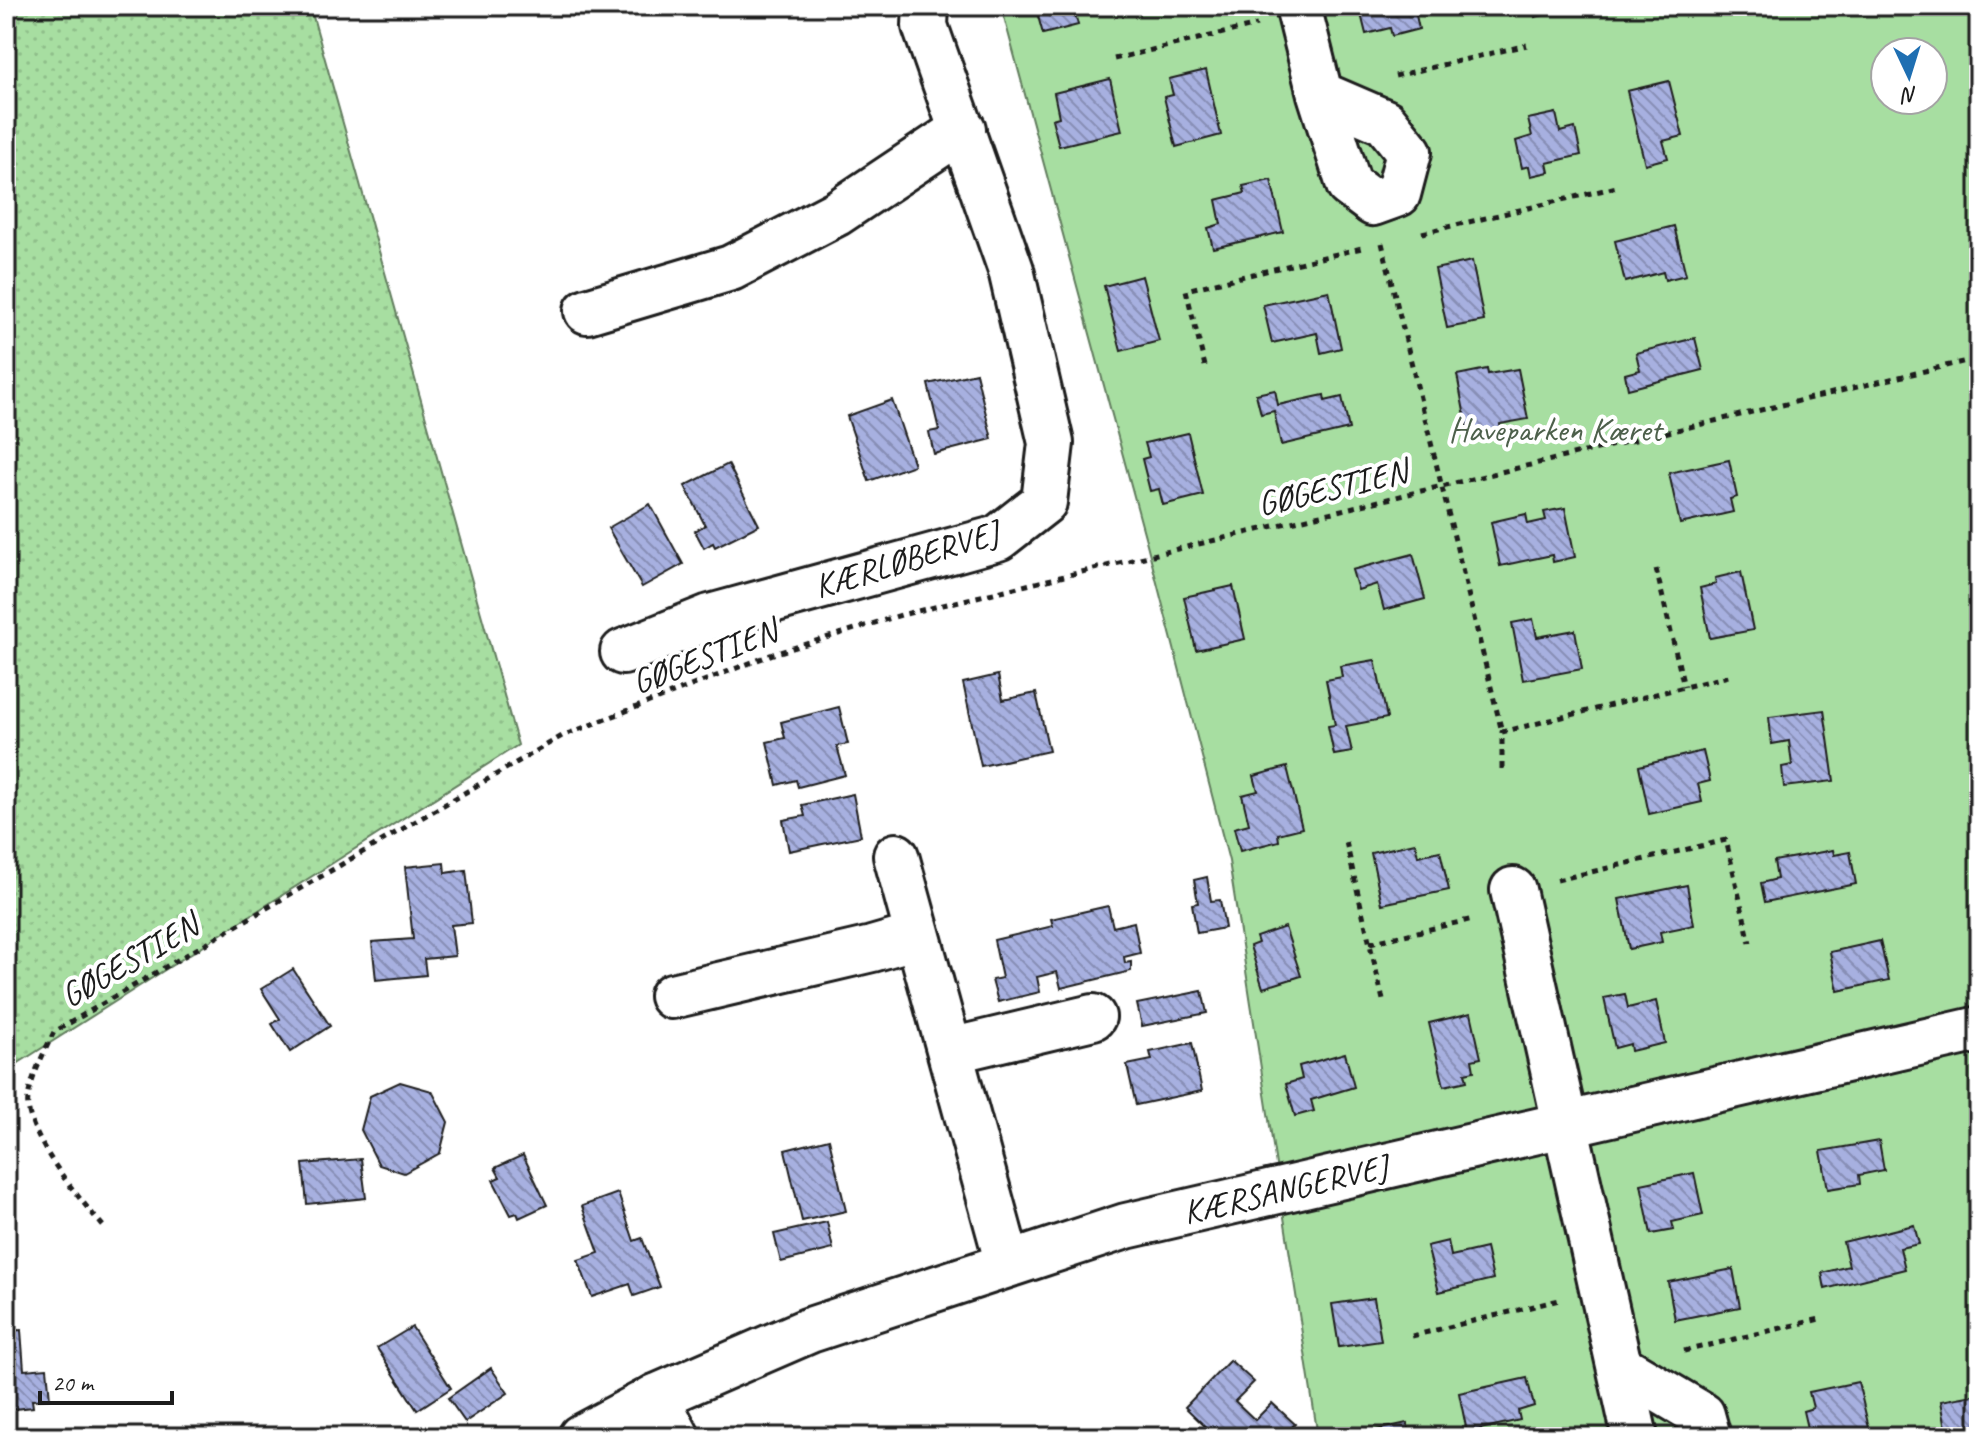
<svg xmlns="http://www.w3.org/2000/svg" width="1985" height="1443" font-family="Caveat,sans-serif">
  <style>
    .grass { fill: url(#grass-dots); stroke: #627d5e; stroke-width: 2 }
    .garden { fill: #a7dea1; stroke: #627d5e; stroke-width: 2; fill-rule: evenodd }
    .building { fill: url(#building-back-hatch); stroke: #1c1c1c; stroke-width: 2 }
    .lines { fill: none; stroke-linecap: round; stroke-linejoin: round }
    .minor-casing { stroke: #1c1c1c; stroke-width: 50 }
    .path { stroke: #1c1c1c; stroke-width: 5; stroke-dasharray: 6 6; stroke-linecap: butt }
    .minor { stroke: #fff; stroke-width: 44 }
    .labels { text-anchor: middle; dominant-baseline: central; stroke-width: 8; stroke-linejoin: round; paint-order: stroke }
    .park-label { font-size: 34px; fill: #4d604b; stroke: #fff }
    .street-label { font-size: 34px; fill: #1c1c1c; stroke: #fff }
  </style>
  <defs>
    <pattern id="grass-dots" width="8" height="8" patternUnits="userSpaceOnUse" patternTransform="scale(2)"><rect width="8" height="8" fill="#a7dea1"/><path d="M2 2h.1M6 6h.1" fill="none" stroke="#8fbe8a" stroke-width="1.8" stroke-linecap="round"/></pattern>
    <pattern id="building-back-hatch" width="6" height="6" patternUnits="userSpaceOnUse" patternTransform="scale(2)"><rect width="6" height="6" fill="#a7b0e0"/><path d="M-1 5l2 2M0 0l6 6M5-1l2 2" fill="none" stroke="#878eb5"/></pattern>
  </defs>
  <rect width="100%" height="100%" fill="#fff"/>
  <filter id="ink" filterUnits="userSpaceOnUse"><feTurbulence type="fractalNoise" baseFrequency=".0125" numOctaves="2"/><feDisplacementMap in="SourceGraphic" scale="16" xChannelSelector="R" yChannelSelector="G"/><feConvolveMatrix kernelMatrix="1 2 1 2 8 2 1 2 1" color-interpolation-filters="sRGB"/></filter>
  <g filter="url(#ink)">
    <!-- grass -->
    <path class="grass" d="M6,6H310L518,745L6,1071Z"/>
    <!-- garden -->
    <path class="garden" d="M1001,6H1979V1437H1318L1229,861L1147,544ZM1885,52H1933V100H1885Z"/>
    <!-- building -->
    <g class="building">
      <path d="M1049,6H1073L1078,25L1043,34L1036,9Z"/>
      <path d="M1359,6H1414L1419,29L1392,36L1390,28L1366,34Z"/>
      <path d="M1532,6H1582L1535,17Z"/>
      <path d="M1206,70L1221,135L1176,147L1164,97L1173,95L1169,79Z"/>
      <path d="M1110,79L1122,131L1059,146L1052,119L1059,117L1054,93Z"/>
      <path d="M1669,81L1683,136L1663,141L1668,158L1645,164L1627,91Z"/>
      <path d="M1556,113L1560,132L1575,128L1581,155L1547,163L1549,172L1531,176L1529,166L1522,168L1516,141L1532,136L1528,119Z"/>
      <path d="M1271,180L1283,232L1213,248L1208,228L1221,224L1216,200L1245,193L1243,186Z"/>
      <path d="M1674,226L1686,275L1665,280L1663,272L1625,282L1615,241Z"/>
      <path d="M1472,261L1484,321L1447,328L1435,269Z"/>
      <path d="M1142,276L1159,341L1121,351L1104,286Z"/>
      <path d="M1329,291L1341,348L1321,353L1317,333L1272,343L1263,305Z"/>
      <path d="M1695,338L1703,370L1628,389L1625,374L1640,370L1636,353Z"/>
      <path d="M1487,369L1488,374L1518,369L1528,419L1500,424L1501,432L1469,438L1457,375Z"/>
      <path d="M976,373L992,439L934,454L929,432L939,430L928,384Z"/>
      <path d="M1275,390L1278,405L1324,395L1325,401L1342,397L1349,429L1281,445L1274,411L1261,414L1256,394Z"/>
      <path d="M892,400L914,465L869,481L847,416Z"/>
      <path d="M1188,433L1203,495L1163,505L1159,489L1150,491L1142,459L1149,457L1145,443Z"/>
      <path d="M1729,460L1737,497L1730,499L1733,512L1680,524L1669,473Z"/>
      <path d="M728,464L759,525L715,547L713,543L704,548L695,531L705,525L685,486Z"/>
      <path d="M650,504L683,564L642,587L608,528Z"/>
      <path d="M1565,508L1575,557L1553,562L1552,555L1500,566L1491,522L1526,514L1528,524L1546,520L1544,512Z"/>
      <path d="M1413,554L1425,599L1384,610L1377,584L1358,590L1352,570Z"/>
      <path d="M1741,572L1753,630L1710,638L1700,588L1716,584L1715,578Z"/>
      <path d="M1233,586L1245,639L1196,650L1184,597Z"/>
      <path d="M1533,619L1537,637L1575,630L1582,669L1523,680L1512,623Z"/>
      <path d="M1375,660L1387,718L1346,726L1352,752L1334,755L1328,726L1335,725L1326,680L1342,677L1340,666Z"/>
      <path d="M998,675L1003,700L1036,693L1049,751L981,766L963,683Z"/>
      <path d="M839,707L848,744L837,746L845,775L798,787L796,780L777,785L767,742L785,738L781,722Z"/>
      <path d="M1824,710L1834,781L1784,787L1782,767L1792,765L1789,741L1772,744L1769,717Z"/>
      <path d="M1703,751L1710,781L1698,784L1702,802L1649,814L1639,766Z"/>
      <path d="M1287,767L1302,828L1278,834L1279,841L1240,851L1234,828L1249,824L1242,795L1258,791L1254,776Z"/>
      <path d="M853,794L861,836L789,851L783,820L805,816L802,805Z"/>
      <path d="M1415,843L1418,856L1440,851L1449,890L1382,904L1371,853Z"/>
      <path d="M1833,850L1834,855L1850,852L1856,884L1765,902L1761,883L1777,879L1774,861Z"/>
      <path d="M444,863L445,873L466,870L472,923L451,925L455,956L424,959L426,975L376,980L372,942L413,939L405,867Z"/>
      <path d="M1207,877L1211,901L1220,900L1225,928L1197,933L1192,904L1198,903L1194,880Z"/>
      <path d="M1687,885L1694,925L1660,932L1662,942L1629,949L1619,899Z"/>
      <path d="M1108,906L1113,927L1134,922L1140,953L1124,957L1125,963L1131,962V971L1061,988L1057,972L1037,977L1040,992L998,1002L992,980L1002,978L994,940L1053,926L1051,919Z"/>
      <path d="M1285,927L1301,976L1263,988L1250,946L1258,943L1256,937Z"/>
      <path d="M1880,941L1889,980L1838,991L1830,952Z"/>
      <path d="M293,969L330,1026L290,1052L272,1024L280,1019L261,989Z"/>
      <path d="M1202,991L1207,1013L1142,1026L1137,1004Z"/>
      <path d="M1625,994L1628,1008L1656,1001L1665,1043L1631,1051L1630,1044L1615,1048L1604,998Z"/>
      <path d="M1471,1013L1481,1058L1472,1060L1474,1071L1465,1073L1467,1081L1444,1086L1429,1023Z"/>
      <path d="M1192,1043L1202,1091L1136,1105L1127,1065L1152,1060L1150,1052Z"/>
      <path d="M1345,1053L1354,1087L1311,1100L1314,1111L1295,1116L1286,1084L1302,1079L1299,1066Z"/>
      <path d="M400,1082L432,1091L448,1122L440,1153L404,1173L379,1165L361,1130L370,1096Z"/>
      <path d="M829,1139L846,1211L802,1221L785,1150Z"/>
      <path d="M1879,1141L1884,1170L1859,1175L1860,1184L1828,1189L1821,1151Z"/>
      <path d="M523,1155L547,1205L519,1218L517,1213L511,1215L493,1180L500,1177L495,1168Z"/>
      <path d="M361,1159L366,1198L307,1204L303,1164Z"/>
      <path d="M1694,1173L1703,1215L1672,1222L1674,1230L1651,1234L1641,1184Z"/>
      <path d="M618,1193L634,1241L642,1238L660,1287L634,1296L630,1284L592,1297L578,1260L599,1253L582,1206Z"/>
      <path d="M827,1222L833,1249L781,1262L774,1234Z"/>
      <path d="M1914,1225L1919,1244L1900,1248L1905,1269L1825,1289L1822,1273L1849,1266L1843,1242Z"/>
      <path d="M1448,1241L1451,1256L1486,1248L1493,1279L1439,1292L1427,1246Z"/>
      <path d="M1733,1269L1740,1307L1675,1320L1668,1282Z"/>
      <path d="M1374,1298L1381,1341L1339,1347L1332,1304Z"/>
      <path d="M412,1327L451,1388L417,1410L377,1348Z"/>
      <path d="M21,1330L24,1370L47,1368L50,1399L32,1400L33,1407L6,1410V1331Z"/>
      <path d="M1230,1360L1254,1382L1235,1401L1255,1420L1272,1403L1295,1424L1282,1437H1216L1185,1407Z"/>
      <path d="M491,1368L508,1393L465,1422L448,1398Z"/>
      <path d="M1527,1378L1534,1406L1518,1411L1520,1420L1467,1432L1459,1393Z"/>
      <path d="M1858,1382L1871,1436L1809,1437L1803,1411L1813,1408L1809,1392Z"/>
      <path d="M1979,1394V1427L1947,1433L1941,1401Z"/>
      <path d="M1407,1423L1410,1437H1349V1436Z"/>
    </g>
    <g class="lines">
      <defs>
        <g id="minor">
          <path d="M1298,6L1320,94L1349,185L1373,203L1398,194L1409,152L1385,122L1320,94"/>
          <path d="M587,311L731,268L837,213L963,129"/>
          <path d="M623,652L710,617L998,538L1044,502L1051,443L1011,270L925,26L926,6"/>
          <path d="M896,856L1008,1264"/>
          <path d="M1513,890L1635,1437"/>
          <path d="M672,996L872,949L917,936"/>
          <path d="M950,1051L1093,1017"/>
          <path d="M1621,1367L1702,1415L1708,1437"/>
          <path d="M656,1397L677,1437"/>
          <path d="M581,1437L656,1397L810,1330L1126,1226L1979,1029"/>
        </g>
      </defs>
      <!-- minor casing -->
      <use href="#minor" class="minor-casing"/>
      <!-- path -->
      <g class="path">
        <path d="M1978,6L1979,11"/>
        <path d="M1114,59L1257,25"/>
        <path d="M1395,76L1527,45"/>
        <path d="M1422,233L1617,187"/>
        <path d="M1382,243L1502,732"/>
        <path d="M1205,366L1186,290L1362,248"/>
        <path d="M1656,569L1684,687"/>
        <path d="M1502,769V732L1733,675"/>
        <path d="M1346,842L1383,1000"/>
        <path d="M1557,880L1726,840L1750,943"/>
        <path d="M1370,943L1473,919"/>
        <path d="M103,1226C78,1197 34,1145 28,1107C25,1089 46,1048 54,1032L562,736L773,654L901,615L1979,358"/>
        <path d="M1412,1336L1559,1300"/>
        <path d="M1684,1351L1820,1319"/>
      </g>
      <!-- minor -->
      <use href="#minor" class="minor"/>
    </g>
  </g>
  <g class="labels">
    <!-- park labels -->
    <g class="park-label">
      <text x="1555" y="429">Haveparken Kæret</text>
    </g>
    <!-- street labels -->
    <g class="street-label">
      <text transform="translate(1332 487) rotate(-13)">GØGESTIEN</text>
      <text transform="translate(906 559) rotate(-17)">KÆRLØBERVEJ</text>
      <text transform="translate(704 656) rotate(-21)">GØGESTIEN</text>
      <text transform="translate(129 960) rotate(-30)">GØGESTIEN</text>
      <text transform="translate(1285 1189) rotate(-13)">KÆRSANGERVEJ</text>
    </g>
  </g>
  <!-- margin -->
  <rect width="1985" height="1443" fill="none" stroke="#fff" stroke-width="32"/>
  <rect x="16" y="16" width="1953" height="1411" fill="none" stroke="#1c1c1c" stroke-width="3" filter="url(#ink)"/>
  <!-- north arrow -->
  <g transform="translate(1909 76) rotate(176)"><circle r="38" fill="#ffffff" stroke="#a4a4a4" stroke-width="2"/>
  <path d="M0-6L14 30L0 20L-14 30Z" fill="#1f6fb2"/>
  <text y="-12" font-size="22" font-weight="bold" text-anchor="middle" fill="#1c1c1c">N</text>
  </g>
  <!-- scale -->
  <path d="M40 1391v12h132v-12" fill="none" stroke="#1c1c1c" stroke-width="4"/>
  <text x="52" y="1391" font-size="24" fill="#1c1c1c" stroke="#ffffff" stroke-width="6" paint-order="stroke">20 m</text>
</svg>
